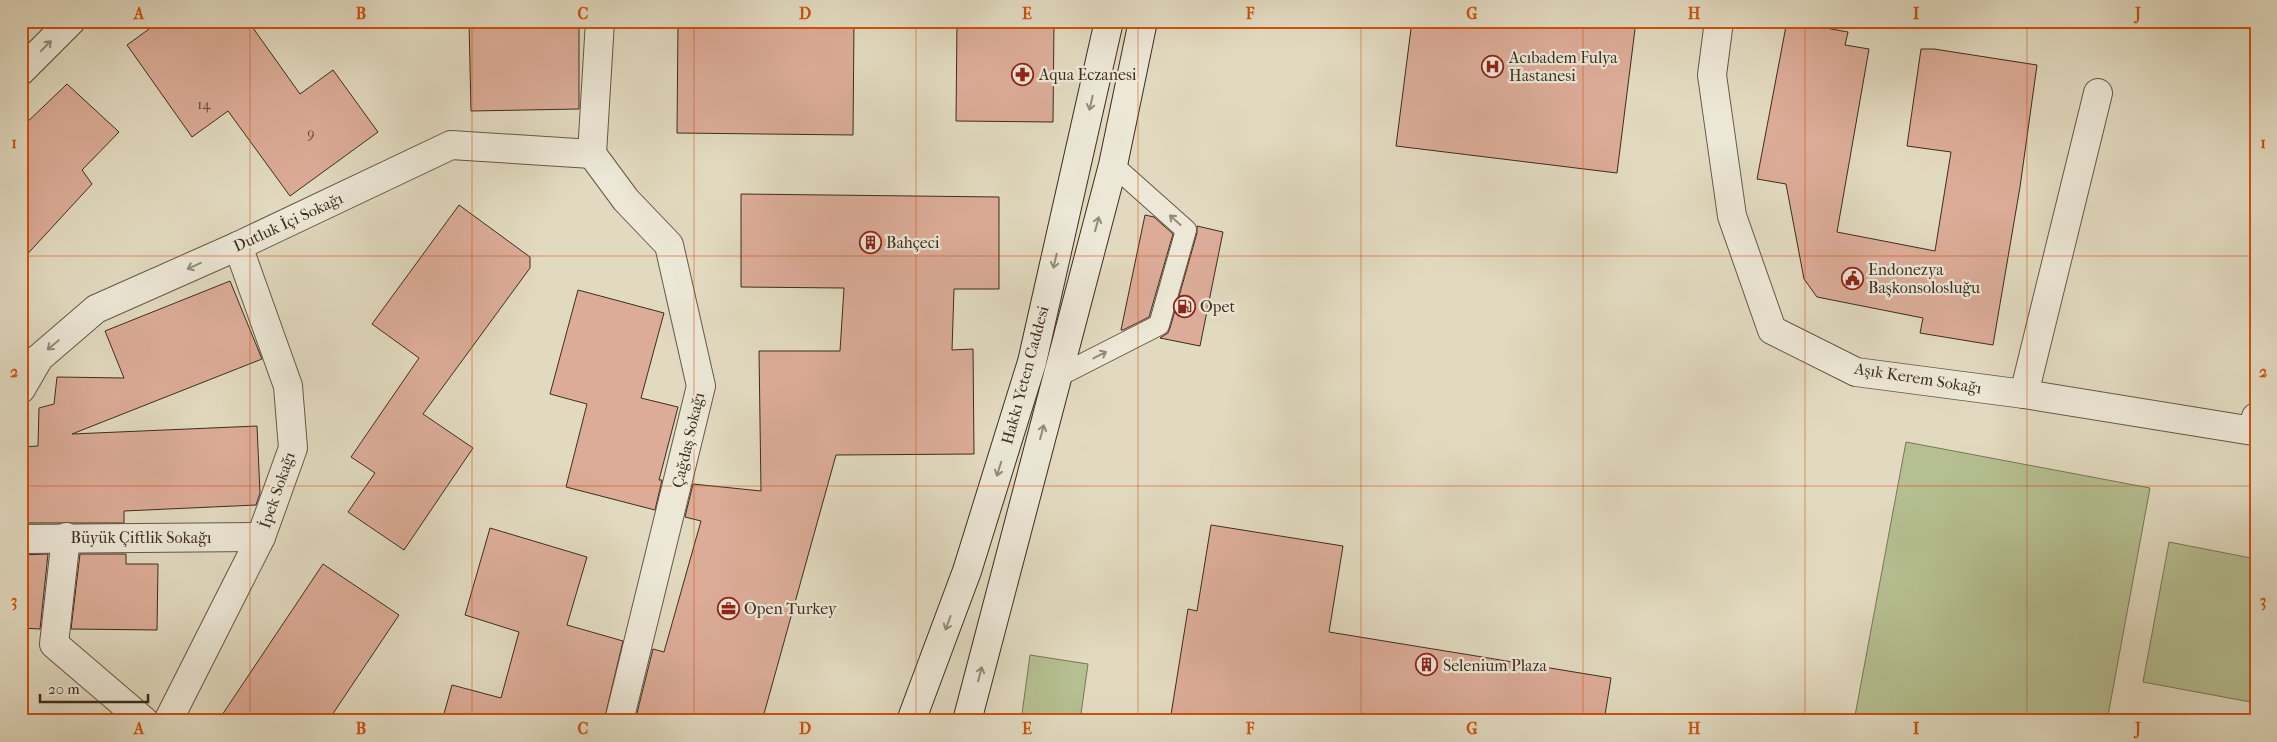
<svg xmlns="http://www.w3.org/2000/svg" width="2277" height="742" font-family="'IM FELL French Canon',serif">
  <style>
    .green { fill: #b5bf91; stroke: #787657 }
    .building { fill: #dcac98; stroke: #3c2d1d }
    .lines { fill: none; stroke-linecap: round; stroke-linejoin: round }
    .lane-casing { stroke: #665846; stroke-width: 22 }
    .street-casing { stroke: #665846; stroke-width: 30 }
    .secondary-casing { stroke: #3c2d1d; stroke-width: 30 }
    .lane { stroke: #ece7d6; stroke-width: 20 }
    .street { stroke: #ece7d6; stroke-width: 28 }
    .secondary { stroke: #ece7d6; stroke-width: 28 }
    .oneway { stroke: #948a7a }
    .grid { fill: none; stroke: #ce520f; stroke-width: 1; stroke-opacity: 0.55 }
    .labels { text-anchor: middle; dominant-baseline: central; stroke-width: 4.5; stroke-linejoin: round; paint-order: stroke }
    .number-label { font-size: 14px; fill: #644d3c }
    .poi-label { font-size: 16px; fill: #3c2d1d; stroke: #ece7d6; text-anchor: start }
    .street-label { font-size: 16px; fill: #3c2d1d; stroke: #ece7d6 }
    .neatline { fill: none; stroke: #ce520f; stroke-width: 2 }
    .grid-label { font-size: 16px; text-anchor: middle; font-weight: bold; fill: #ce520f }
  </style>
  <rect width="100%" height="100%" fill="#e2dac0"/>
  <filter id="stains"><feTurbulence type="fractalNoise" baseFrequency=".004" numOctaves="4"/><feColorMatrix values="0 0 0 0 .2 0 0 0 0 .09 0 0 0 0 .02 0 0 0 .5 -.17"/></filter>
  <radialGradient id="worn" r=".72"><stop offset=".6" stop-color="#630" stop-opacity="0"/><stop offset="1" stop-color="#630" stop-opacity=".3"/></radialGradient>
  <!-- green -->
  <g class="green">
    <path d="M1906,442L2150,488L2107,721H1854Z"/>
    <path d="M2169,542L2256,559V703L2143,682Z"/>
    <path d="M1030,655L1088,664L1080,721H1021Z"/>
  </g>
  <!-- building -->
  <g class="building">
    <path d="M160,21H248L300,94L333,70L378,132L290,196L228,111L192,137L127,45Z"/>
    <path d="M469,21H579V109L471,111Z"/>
    <path d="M678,21H854L853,135L677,133Z"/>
    <path d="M957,21H1054L1053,122L956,121Z"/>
    <path d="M1412,21H1636L1617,173L1396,146Z"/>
    <path d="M1787,21L1848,32L1845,45L1869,49L1837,232L1935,251L1951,152L1907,146L1921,49H1934L2037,65L2020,187L1993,345L1920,333L1923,318L1817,297L1804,279L1786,184L1757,179Z"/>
    <path d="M67,84L119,132L82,170L92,184L21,261V128Z"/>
    <path d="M741,194L999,197V289H954L952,350L973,349L974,454L836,455L762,721H635L653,649L664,652L701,521L685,517L693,484L761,491L759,351H840L844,288L741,287Z"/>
    <path d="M459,205L530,257V268L423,414L473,448L404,550L348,512L375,473L351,457L419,358L372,324Z"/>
    <path d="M1145,215L1154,217L1173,234L1149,317L1123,330H1121Z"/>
    <path d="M1197,226L1223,232L1200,346L1160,338L1168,333L1170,328L1197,233Z"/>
    <path d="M230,281L262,359L72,434L257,426L260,493L256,505L124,511V523H21V447L38,446L39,408L54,404L57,377L124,378L105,331Z"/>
    <path d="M578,290L664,313L641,398L678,407L659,480H662L655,510L566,487L587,404L550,394Z"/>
    <path d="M1211,525L1343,546L1329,632L1611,678L1604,721H1170L1188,609L1197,611Z"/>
    <path d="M490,528L587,557L567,625L623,641L604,721H442L452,685L501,698L519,632L465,615Z"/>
    <path d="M48,554L40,629L21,628V555Z"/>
    <path d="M80,554H126V564H158L157,630L71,629Z"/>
    <path d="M323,564L399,615L328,721H218Z"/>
  </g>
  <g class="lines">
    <defs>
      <path id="lane" d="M1057,377L1159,325L1186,230L1113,165"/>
      <g id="street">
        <path d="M1719,21L1712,75L1732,216L1772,330L1856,372L2024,394L2253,431L2256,417"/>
        <path d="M592,154L626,200L669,245L701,386L619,721"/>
        <path d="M592,154L600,21"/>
        <path d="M21,389L39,358L96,309L238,246L451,145L592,154"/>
        <path d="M2024,394L2098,93"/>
        <path d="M66,537L54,644L144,721"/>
        <path d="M21,539L261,537"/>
        <path d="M168,721L261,537L293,448L288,386L238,246"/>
      </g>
      <g id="secondary">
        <path d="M21,71L71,21"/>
        <path d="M911,721L967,571L1032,362L1109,21"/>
        <path d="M967,721L1113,165L1143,21"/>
      </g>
    </defs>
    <!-- lane casing -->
    <use href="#lane" class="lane-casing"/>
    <!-- street casing -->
    <use href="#street" class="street-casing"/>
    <!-- secondary casing -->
    <use href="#secondary" class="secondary-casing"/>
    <!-- lane -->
    <use href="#lane" class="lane"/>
    <!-- street -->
    <use href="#street" class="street"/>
    <!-- secondary -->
    <use href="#secondary" class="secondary"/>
  </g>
  <!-- one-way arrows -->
  <defs><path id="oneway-shaft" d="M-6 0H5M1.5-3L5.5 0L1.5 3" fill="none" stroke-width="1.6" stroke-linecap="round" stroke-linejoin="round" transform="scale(1.25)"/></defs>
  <g class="oneway">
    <use href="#oneway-shaft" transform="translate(46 46) rotate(-45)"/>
    <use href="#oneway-shaft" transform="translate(1091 103) rotate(103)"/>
    <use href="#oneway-shaft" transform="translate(1175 220) rotate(-138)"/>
    <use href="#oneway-shaft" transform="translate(1097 224) rotate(-75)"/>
    <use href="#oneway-shaft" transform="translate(1055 261) rotate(103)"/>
    <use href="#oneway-shaft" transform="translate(194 266) rotate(156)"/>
    <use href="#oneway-shaft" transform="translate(53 345) rotate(140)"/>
    <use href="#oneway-shaft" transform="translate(1100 355) rotate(-27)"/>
    <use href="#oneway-shaft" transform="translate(1042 432) rotate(-75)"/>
    <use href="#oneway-shaft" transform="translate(999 469) rotate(107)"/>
    <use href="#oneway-shaft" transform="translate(948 623) rotate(110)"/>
    <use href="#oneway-shaft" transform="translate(980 674) rotate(-75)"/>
  </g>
  <!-- grid -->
  <path class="grid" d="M250,21V721M472,21V721M694,21V721M916,21V721M1138,21V721M1361,21V721M1583,21V721M1805,21V721M2027,21V721M21,256H2256M21,486H2256"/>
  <!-- icons -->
  <defs>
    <symbol id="hospital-ring" viewBox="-11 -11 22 22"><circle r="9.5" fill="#ece7d6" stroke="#8f2418" stroke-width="1.5"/><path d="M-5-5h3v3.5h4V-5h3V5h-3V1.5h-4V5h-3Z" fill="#8f2418"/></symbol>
    <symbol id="pharmacy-ring" viewBox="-11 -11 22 22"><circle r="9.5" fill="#ece7d6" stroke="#8f2418" stroke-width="1.5"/><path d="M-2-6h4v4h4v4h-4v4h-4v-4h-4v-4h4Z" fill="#8f2418"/></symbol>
    <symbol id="building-ring" viewBox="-11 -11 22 22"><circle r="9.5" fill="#ece7d6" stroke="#8f2418" stroke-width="1.5"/><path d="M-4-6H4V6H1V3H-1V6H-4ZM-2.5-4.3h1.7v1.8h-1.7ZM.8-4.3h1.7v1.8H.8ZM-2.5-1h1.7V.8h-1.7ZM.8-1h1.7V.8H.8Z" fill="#8f2418"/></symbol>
    <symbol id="civic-ring" viewBox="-11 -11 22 22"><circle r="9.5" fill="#ece7d6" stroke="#8f2418" stroke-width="1.5"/><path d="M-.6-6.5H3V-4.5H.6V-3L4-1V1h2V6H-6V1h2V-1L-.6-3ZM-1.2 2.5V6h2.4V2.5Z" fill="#8f2418"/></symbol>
    <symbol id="fuel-ring" viewBox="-11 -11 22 22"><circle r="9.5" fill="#ece7d6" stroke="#8f2418" stroke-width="1.5"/><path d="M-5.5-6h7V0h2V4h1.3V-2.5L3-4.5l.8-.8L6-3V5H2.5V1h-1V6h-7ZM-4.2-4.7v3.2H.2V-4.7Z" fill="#8f2418"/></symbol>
    <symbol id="office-ring" viewBox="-11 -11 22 22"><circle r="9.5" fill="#ece7d6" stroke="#8f2418" stroke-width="1.5"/><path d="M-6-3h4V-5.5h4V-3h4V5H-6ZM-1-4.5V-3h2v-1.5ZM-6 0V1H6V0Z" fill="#8f2418"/></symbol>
  </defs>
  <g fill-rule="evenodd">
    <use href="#hospital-ring" x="1480" y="54" width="25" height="25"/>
    <use href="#pharmacy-ring" x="1010" y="62" width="25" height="25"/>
    <use href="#building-ring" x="858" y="230" width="25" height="25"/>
    <use href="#civic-ring" x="1840" y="266" width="25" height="25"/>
    <use href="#fuel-ring" x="1172" y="294" width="25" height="25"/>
    <use href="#office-ring" x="716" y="596" width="25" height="25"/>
    <use href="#building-ring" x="1414" y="652" width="25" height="25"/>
  </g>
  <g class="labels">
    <!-- number labels -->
    <g class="number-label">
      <text x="204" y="104">14</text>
      <text x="311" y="133">9</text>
    </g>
    <!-- poi labels -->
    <g class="poi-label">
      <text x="1509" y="57">Acıbadem Fulya<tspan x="1509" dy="18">Hastanesi</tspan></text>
      <text x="1039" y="74">Aqua Eczanesi</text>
      <text x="886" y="242">Bahçeci</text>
      <text x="1868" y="269">Endonezya<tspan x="1868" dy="18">Başkonsolosluğu</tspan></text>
      <text x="1200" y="306">Opet</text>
      <text x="744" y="608">Open Turkey</text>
      <text x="1443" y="665">Selenium Plaza</text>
    </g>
    <!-- street labels -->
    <g class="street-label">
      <text transform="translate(288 222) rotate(-25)">Dutluk İçi Sokağı</text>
      <text transform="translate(1025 375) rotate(-75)">Hakkı Yeten Caddesi</text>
      <text transform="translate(1918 378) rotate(9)">Aşık Kerem Sokağı</text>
      <text transform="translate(688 440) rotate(-77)">Çağdaş Sokağı</text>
      <text transform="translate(277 490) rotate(-71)">İpek Sokağı</text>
      <text x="141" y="537">Büyük Çiftlik Sokağı</text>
    </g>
  </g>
  <!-- margin -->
  <rect width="2277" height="742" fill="none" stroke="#e2dac0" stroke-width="55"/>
  <!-- scale -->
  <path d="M40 694v8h108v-8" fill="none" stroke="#3c2d1d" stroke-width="2.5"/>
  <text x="48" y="694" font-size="15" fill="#3c2d1d" stroke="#ece7d6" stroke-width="4" paint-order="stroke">20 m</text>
  <rect x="28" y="28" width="2222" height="686" class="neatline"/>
  <g class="grid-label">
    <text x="139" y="19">A</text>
    <text x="361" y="19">B</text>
    <text x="583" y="19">C</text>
    <text x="805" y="19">D</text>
    <text x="1027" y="19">E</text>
    <text x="1250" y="19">F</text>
    <text x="1472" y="19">G</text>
    <text x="1694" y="19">H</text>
    <text x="1916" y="19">I</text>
    <text x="2138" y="19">J</text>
    <text x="14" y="148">1</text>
    <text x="2263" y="148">1</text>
    <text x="14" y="377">2</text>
    <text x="2263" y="377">2</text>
    <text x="14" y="606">3</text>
    <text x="2263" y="606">3</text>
    <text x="139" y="734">A</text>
    <text x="361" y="734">B</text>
    <text x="583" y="734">C</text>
    <text x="805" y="734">D</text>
    <text x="1027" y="734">E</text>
    <text x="1250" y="734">F</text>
    <text x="1472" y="734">G</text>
    <text x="1694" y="734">H</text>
    <text x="1916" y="734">I</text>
    <text x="2138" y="734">J</text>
  </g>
  <rect width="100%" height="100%" filter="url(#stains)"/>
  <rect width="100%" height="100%" fill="url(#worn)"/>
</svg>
